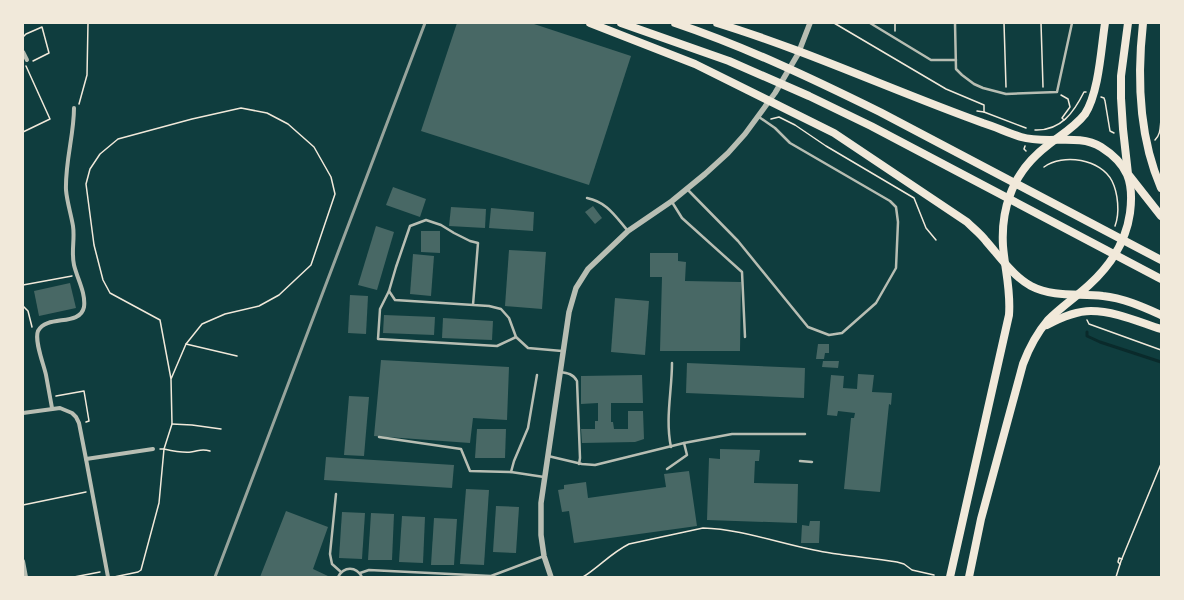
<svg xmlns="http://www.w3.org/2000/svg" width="1184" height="600" font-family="Georgia,serif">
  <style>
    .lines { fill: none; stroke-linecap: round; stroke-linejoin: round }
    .stream { stroke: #0a2a2b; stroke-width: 3 }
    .building { fill: #486865 }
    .path { stroke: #f1e9da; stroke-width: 1.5 }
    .service { stroke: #b8beb3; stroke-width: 2.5 }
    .minor { stroke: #b8beb3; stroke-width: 4 }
    .tertiary { stroke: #b8beb3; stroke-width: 5.5 }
    .trunk { stroke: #f1e9da; stroke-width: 8 }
    .rail { stroke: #97a49c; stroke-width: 3 }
  </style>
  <rect width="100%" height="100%" fill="#0f3d3e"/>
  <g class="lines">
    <!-- stream -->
    <path class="stream" d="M1087,332V336L1100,342L1161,362"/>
  </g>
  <!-- building -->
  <g class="building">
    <path d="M457,23H531L631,56L589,185L421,131Z"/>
    <path d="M393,187L426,199L420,217L386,205Z"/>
    <path d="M593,206L602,218L595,224L585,212Z"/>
    <path d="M451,207L486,209L485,228L449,226Z"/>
    <path d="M491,208L534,212L533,231L489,228Z"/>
    <path d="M376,226L394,232L377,290L358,285Z"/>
    <path d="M421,231H440V253L421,252Z"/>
    <path d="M509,250L546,252L542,309L505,306Z"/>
    <path d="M650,253H678V261L686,262L685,281L741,282L740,351H660L662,277H650Z"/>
    <path d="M413,254L434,256L431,296L410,294Z"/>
    <path d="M70,283L76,308L39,316L34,291Z"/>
    <path d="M350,295L368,296L366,334L348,333Z"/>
    <path d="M615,298L649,301L645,355L611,352Z"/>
    <path d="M384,315L435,317L434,335L383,333Z"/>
    <path d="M443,318L493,321L492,340L442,338Z"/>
    <path d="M818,344H829V353H825L824,359H816Z"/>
    <path d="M381,360L509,367L507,420L473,418L470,443L374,436Z"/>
    <path d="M823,361H839L838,368L822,367Z"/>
    <path d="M687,363L805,368L804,398L686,393Z"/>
    <path d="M858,374L874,375L872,392L892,393L891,405L889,404L880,492L844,489L851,418H854L855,413L838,411L837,416L827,415L831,375L844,376L843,388L857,389Z"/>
    <path d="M642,375L643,403H611V422H613L614,429H628V411H643L644,439L635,442L582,443L581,429H595V421H598V403L581,404V376Z"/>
    <path d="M349,396L369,397L364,456L344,455Z"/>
    <path d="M477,429H506L505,458H475Z"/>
    <path d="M720,449L760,450L759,461H755L754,483L798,484L797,523L707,520L709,458L720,459Z"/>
    <path d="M326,457L454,465L452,488L324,480Z"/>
    <path d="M689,471L697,526L574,543L569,511L562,512L558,490L564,489V485L586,482L588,498L666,487L664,474Z"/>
    <path d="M466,489L489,490L484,565L460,564Z"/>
    <path d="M496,506L519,507L516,553L493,552Z"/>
    <path d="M286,511L328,527L313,569L328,576V577H260Z"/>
    <path d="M342,512L365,513L362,559L339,558Z"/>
    <path d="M371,513L394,514L392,560H368Z"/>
    <path d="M402,516L425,517L423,563L399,562Z"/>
    <path d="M434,518L457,519L454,565H431Z"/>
    <path d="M810,521H820L819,543H801L802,525L809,526Z"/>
  </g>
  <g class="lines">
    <!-- path -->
    <g class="path">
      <path d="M834,23L946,89L984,105V112"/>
      <path d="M895,23V31"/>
      <path d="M1004,23L1006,87"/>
      <path d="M1041,23L1043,87"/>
      <path d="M23,37L26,34L42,27L49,53L33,61"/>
      <path d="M1061,95L1068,99L1070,107L1062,118L1064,120"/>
      <path d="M1101,97L1104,98L1105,101L1110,131L1114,133"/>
      <path d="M79,104L87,75L88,23"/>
      <path d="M977,111L984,112L1026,128"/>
      <path d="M771,119L779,117L795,125L826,146L914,198L926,228L936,240"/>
      <path d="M1035,130C1061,131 1074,112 1084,92H1086"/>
      <path d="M23,132L50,119L26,66"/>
      <path d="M1155,140C1161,134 1160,127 1161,120"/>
      <path d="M1025,146L1024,149L1026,151"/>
      <path d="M1044,167C1063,153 1101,159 1112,181C1118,193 1120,213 1115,226"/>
      <path d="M23,285L72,276"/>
      <path d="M23,306L28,311L32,327"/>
      <path d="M1087,320L1089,324L1161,350"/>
      <path d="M186,344L237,356"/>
      <path d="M56,396L84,391L89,421L86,422"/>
      <path d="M172,424L192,425L221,429"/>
      <path d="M160,449H164L172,424L171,379L160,320L110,293L103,280L94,245L86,184L90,169L100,154L118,139L192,119L241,108L267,113L288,124L314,147L331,177L335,194L311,265L279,295L259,306L225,314L202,324L186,344L171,379"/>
      <path d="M23,505L86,492"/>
      <path d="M1120,564L1118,562L1119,558L1122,559"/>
      <path d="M74,577L100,572"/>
      <path d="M114,577L138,572L141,570L159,503L164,449C173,451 182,453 191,452C199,451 201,448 210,451"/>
      <path d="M583,577C599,567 611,553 629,544L703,528C740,529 778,543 814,550C841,556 869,557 897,562L904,564L912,570L934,575"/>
      <path d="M1116,577L1121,561L1161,464"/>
    </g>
    <!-- service -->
    <g class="service">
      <path d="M870,23L931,60H956"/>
      <path d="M955,23L956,69L962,75L974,84L983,88L1006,94L1057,92L1072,23"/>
      <path d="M687,189L738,241L808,327L829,335L842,333L876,303L896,268L898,222L896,207L890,201L790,143L775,128L759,117"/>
      <path d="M587,198C607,202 615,216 628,231"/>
      <path d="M672,202L682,218L742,272L745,337"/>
      <path d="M389,291L380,309L378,339L497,346L516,337"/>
      <path d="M473,305L478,243L470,241L454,233L441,225L426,220L410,226L396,267L389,291L395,300L489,306L501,309L509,318L516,337L528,348L562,351"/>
      <path d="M560,372C568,373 573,374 577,381L580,458L579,464"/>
      <path d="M379,437L461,449L470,471L511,472L544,477"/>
      <path d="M671,447C665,419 672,391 672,363"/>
      <path d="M548,456L582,464L595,465L684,443L732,434H805"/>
      <path d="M800,461L812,462"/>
      <path d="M667,469L687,455L684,443"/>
      <path d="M511,472L514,461L528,428L537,375"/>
      <path d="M336,494L330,554L332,564L341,572"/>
      <path d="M360,573L369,570L491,576L544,556"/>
      <path d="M338,577C344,566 356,566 362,577"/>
    </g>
    <!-- minor -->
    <g class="minor">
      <path d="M23,52L27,60"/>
      <path d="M52,408C50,397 48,386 46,375C44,365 34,341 38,331C47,314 80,327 84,307C86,293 77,278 74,265C71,252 75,239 73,226C71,214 67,202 66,190C65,162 74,135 74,108"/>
      <path d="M23,413L60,408L72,413L76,417L79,423L86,459L108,577"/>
      <path d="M86,459L153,449"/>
      <path d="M23,561L26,577"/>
    </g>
    <!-- tertiary -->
    <path class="tertiary" d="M551,577L544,556L541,535V503L569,312L576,288L588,269L628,231L672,201L705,174L728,153L745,134L775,93L798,54L810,23"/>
    <!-- trunk -->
    <g class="trunk">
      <path d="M590,23L695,64L834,133L967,222C973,228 981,234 986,241C1000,257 1013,276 1031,286C1054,298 1079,293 1103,296C1123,298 1143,307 1161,315"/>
      <path d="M621,23L729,61L809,96L871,126L1161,279"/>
      <path d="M675,23C746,47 813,79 880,112L1161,260"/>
      <path d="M717,23C808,51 894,91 983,123C996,127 1008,133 1021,137C1047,145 1078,133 1101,147C1128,164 1134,182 1130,213C1126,241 1110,266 1089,285C1076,297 1061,307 1048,320C1037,333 1029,348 1023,364L981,519L969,577"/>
      <path d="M1128,23L1121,76V98L1123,129L1128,174L1161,216"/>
      <path d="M1143,23C1137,77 1139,137 1161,188"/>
      <path d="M1047,325C1060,318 1076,311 1091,311C1115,311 1139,322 1161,329"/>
      <path d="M950,577L1009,315C1011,289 1005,271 1003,246C1002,229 1004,211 1010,195C1017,175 1031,158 1048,145C1061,135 1075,127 1085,114C1099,92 1101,49 1105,23"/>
    </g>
    <!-- rail -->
    <path class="rail" d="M215,577L425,23"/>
  </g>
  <!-- border -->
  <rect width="1184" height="600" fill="none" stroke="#f1e9da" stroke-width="48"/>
</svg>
